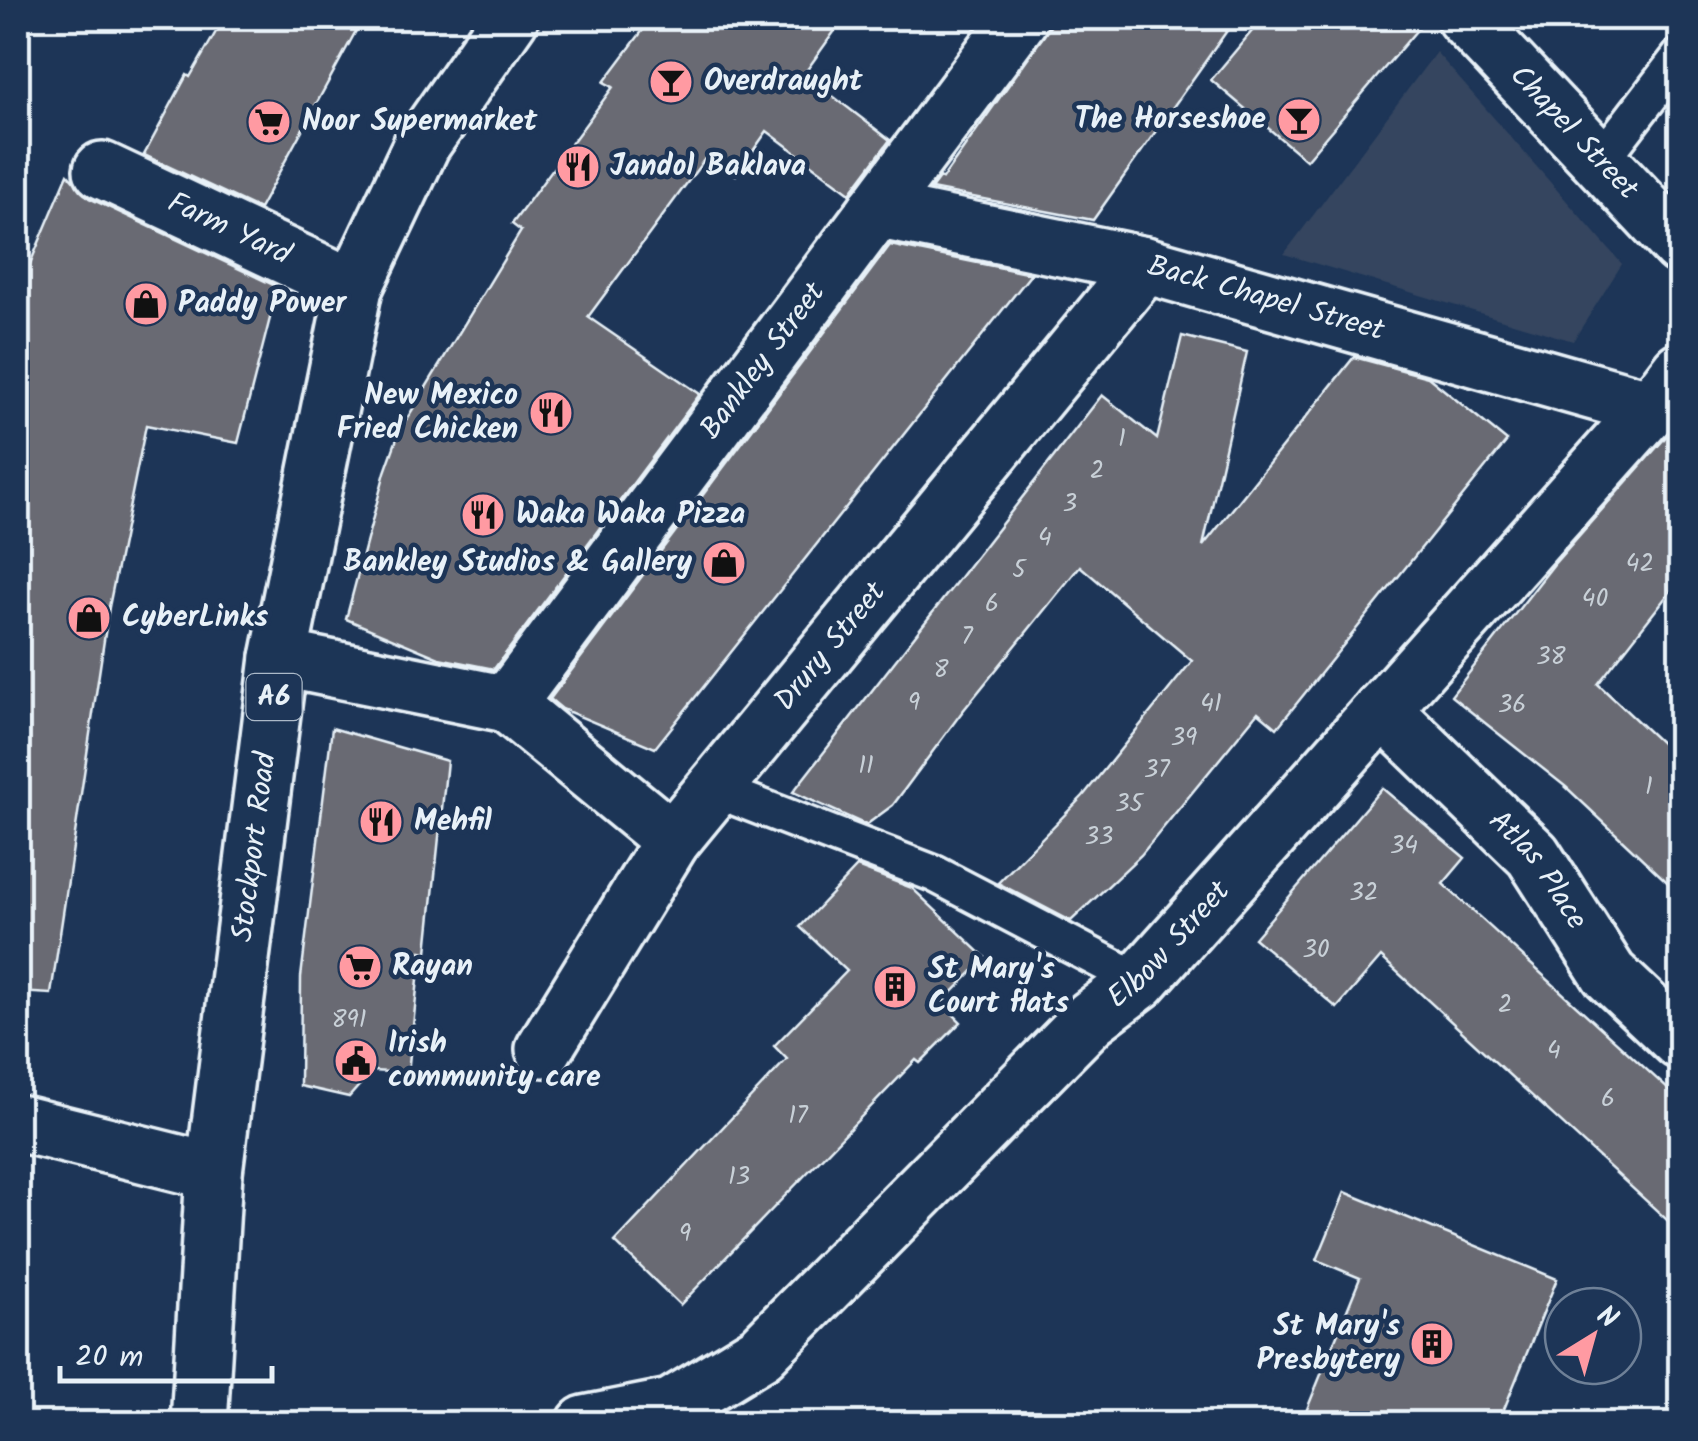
<svg xmlns="http://www.w3.org/2000/svg" width="1698" height="1441" font-family="Kalam,sans-serif">
  <style>
    .built { fill: #34455f }
    .building { fill: #696b73; stroke: #e8f1f8; stroke-width: 2.5 }
    .lines { fill: none; stroke-linecap: round; stroke-linejoin: round }
    .lane-casing { stroke: #e8f1f8; stroke-width: 42 }
    .street-casing { stroke: #e8f1f8; stroke-width: 62 }
    .highway-casing { stroke: #e8f1f8; stroke-width: 62 }
    .lane { stroke: #1d3557; stroke-width: 35 }
    .street { stroke: #1d3557; stroke-width: 55 }
    .highway { stroke: #1d3557; stroke-width: 55 }
    .labels { text-anchor: middle; dominant-baseline: central; stroke-width: 9; stroke-linejoin: round; paint-order: stroke }
    .number-label { font-size: 25px; fill: #c8d0d7 }
    .shield { fill: #1d3557; stroke: #abb9c8; stroke-width: 2.5 }
    .shield-label { font-size: 28px; font-weight: bold; fill: #e8f1f8 }
    .poi-label { font-size: 30px; font-weight: bold; fill: #e8f1f8; stroke: #1d3557; text-anchor: start }
    .street-label { font-size: 30px; fill: #e8f1f8; stroke: #1d3557 }
  </style>
  <rect width="100%" height="100%" fill="#1d3557"/>
  <filter id="ink" filterUnits="userSpaceOnUse"><feTurbulence type="fractalNoise" baseFrequency=".01" numOctaves="2"/><feDisplacementMap in="SourceGraphic" scale="20" xChannelSelector="R" yChannelSelector="G"/><feConvolveMatrix kernelMatrix="1 2 1 2 8 2 1 2 1" color-interpolation-filters="sRGB"/></filter>
  <g filter="url(#ink)">
    <!-- built -->
    <path class="built" d="M1436,52L1622,264L1573,341L1284,254Z"/>
    <!-- building -->
    <g class="building">
      <path d="M224,18H363L259,209L144,155L187,75L190,77Z"/>
      <path d="M652,18H844L804,74L890,140L850,193L767,131L736,175L707,156L588,317L700,394L494,669L439,658L346,619L385,472L400,430L521,231L512,224L613,87L604,82Z"/>
      <path d="M1056,18H1236L1093,220L931,189L940,177L942,179Z"/>
      <path d="M1263,18H1427L1306,160L1211,80Z"/>
      <path d="M68,174L89,198L278,287L238,443L146,425L109,607L51,994L18,992V292Z"/>
      <path d="M890,245L1031,274L655,748L562,709L550,699Z"/>
      <path d="M1182,336L1247,352L1203,546L1354,357L1428,377L1507,441L1277,728L1258,712L1141,855L1071,921L998,883L1083,796L1192,661L1080,566L962,712L893,805L866,825L793,792L1102,395L1157,439Z"/>
      <path d="M1680,421V579L1598,684L1680,761V894L1566,787L1451,696L1554,564Z"/>
      <path d="M332,728L447,761L427,952L421,951L408,1073L372,1071L349,1097L300,1086L301,977Z"/>
      <path d="M1382,788L1465,858L1443,884L1680,1100V1232L1381,957L1337,1008L1254,938Z"/>
      <path d="M857,867L912,888L986,958L942,1003L961,1022L920,1063L916,1060L680,1305L615,1242L787,1059L774,1046L847,971L800,927Z"/>
      <path d="M1345,1192L1557,1279L1498,1424H1301L1360,1278L1317,1260Z"/>
    </g>
    <g class="lines">
      <defs>
        <g id="lane">
          <path d="M1600,161L1680,57"/>
          <path d="M714,789L935,874L1140,981"/>
        </g>
        <g id="street">
          <path id="s1" d="M1465,18L1680,246"/>
          <path id="s2" d="M102,170L354,288"/>
          <path id="s3" d="M876,210L1145,265L1651,408"/>
          <path d="M279,658L507,704L672,840"/>
          <path id="s4" d="M507,704L1020,18"/>
          <path id="s5" d="M1382,709L1533,855L1609,974L1680,1041"/>
          <path id="s6" d="M544,1049L672,840L1145,265"/>
          <path d="M18,1123L214,1172"/>
          <path id="s7" d="M585,1424L671,1407L761,1352L1091,1018L1140,981L1651,408L1680,370"/>
        </g>
        <g id="highway">
          <path id="s8" d="M199,1424L214,1172L279,658L354,288L422,144L510,18"/>
        </g>
      </defs>
      <!-- lane casing -->
      <use href="#lane" class="lane-casing"/>
      <!-- street casing -->
      <use href="#street" class="street-casing"/>
      <!-- highway casing -->
      <use href="#highway" class="highway-casing"/>
      <!-- lane -->
      <use href="#lane" class="lane"/>
      <!-- street -->
      <use href="#street" class="street"/>
      <!-- highway -->
      <use href="#highway" class="highway"/>
    </g>
  </g>
  <!-- icons -->
  <defs>
    <symbol id="bar-disc" viewBox="-11 -11 22 22"><circle r="9.5" fill="#ff9aa2" stroke="#1d3557"/><path d="M-6-5H6L.8 .8V4.5H3.5V6h-7V4.5H-.8V.8Z" fill="#111"/></symbol>
    <symbol id="supermarket-disc" viewBox="-11 -11 22 22"><circle r="9.5" fill="#ff9aa2" stroke="#1d3557"/><path d="M-6-5.5h2.5l.6 2H6L4.5 2H-2.5L-4.4-4H-6ZM-1.5 3.2a1.3 1.3 0 1 0 .1 0ZM3 3.2a1.3 1.3 0 1 0 .1 0Z" fill="#111"/></symbol>
    <symbol id="restaurant-disc" viewBox="-11 -11 22 22"><circle r="9.5" fill="#ff9aa2" stroke="#1d3557"/><path d="M-5-6h1v4h1v-4h1v4h1v-4h1v5L-1.5 .5V6h-2V.5L-5-1ZM5-6V6H3V1.5H1.5Q1.5-4 5-6Z" fill="#111"/></symbol>
    <symbol id="shop-disc" viewBox="-11 -11 22 22"><circle r="9.5" fill="#ff9aa2" stroke="#1d3557"/><path d="M-5-2.5h2.3a2.7 3.5 0 0 1 5.4 0H5L5.5 6h-11ZM-1.5-2.5h3a1.5 2.3 0 0 0-3 0Z" fill="#111"/></symbol>
    <symbol id="building-disc" viewBox="-11 -11 22 22"><circle r="9.5" fill="#ff9aa2" stroke="#1d3557"/><path d="M-4-6H4V6H1V3H-1V6H-4ZM-2.5-4.3h1.7v1.8h-1.7ZM.8-4.3h1.7v1.8H.8ZM-2.5-1h1.7V.8h-1.7ZM.8-1h1.7V.8H.8Z" fill="#111"/></symbol>
    <symbol id="civic-disc" viewBox="-11 -11 22 22"><circle r="9.5" fill="#ff9aa2" stroke="#1d3557"/><path d="M-.6-6.5H3V-4.5H.6V-3L4-1V1h2V6H-6V1h2V-1L-.6-3ZM-1.2 2.5V6h2.4V2.5Z" fill="#111"/></symbol>
  </defs>
  <g fill-rule="evenodd">
    <use href="#bar-disc" x="646" y="57" width="50" height="50"/>
    <use href="#bar-disc" x="1274" y="95" width="50" height="50"/>
    <use href="#supermarket-disc" x="244" y="97" width="50" height="50"/>
    <use href="#restaurant-disc" x="553" y="142" width="50" height="50"/>
    <use href="#shop-disc" x="121" y="279" width="50" height="50"/>
    <use href="#restaurant-disc" x="526" y="388" width="50" height="50"/>
    <use href="#restaurant-disc" x="458" y="490" width="50" height="50"/>
    <use href="#shop-disc" x="699" y="538" width="50" height="50"/>
    <use href="#shop-disc" x="64" y="593" width="50" height="50"/>
    <use href="#restaurant-disc" x="356" y="797" width="50" height="50"/>
    <use href="#supermarket-disc" x="335" y="942" width="50" height="50"/>
    <use href="#building-disc" x="870" y="962" width="50" height="50"/>
    <use href="#civic-disc" x="331" y="1036" width="50" height="50"/>
    <use href="#building-disc" x="1407" y="1319" width="50" height="50"/>
  </g>
  <g class="labels">
    <!-- number labels -->
    <g class="number-label">
      <text x="1122" y="439">1</text>
      <text x="1097" y="471">2</text>
      <text x="1070" y="504">3</text>
      <text x="1045" y="538">4</text>
      <text x="1640" y="564">42</text>
      <text x="1019" y="570">5</text>
      <text x="1595" y="599">40</text>
      <text x="992" y="604">6</text>
      <text x="967" y="637">7</text>
      <text x="1551" y="657">38</text>
      <text x="941" y="670">8</text>
      <text x="914" y="703">9</text>
      <text x="1211" y="704">41</text>
      <text x="1512" y="705">36</text>
      <text x="1184" y="738">39</text>
      <text x="866" y="766">11</text>
      <text x="1157" y="770">37</text>
      <text x="1649" y="787">1</text>
      <text x="1129" y="804">35</text>
      <text x="1099" y="837">33</text>
      <text x="1404" y="846">34</text>
      <text x="1364" y="893">32</text>
      <text x="1316" y="950">30</text>
      <text x="1505" y="1005">2</text>
      <text x="349" y="1020">891</text>
      <text x="1554" y="1051">4</text>
      <text x="1608" y="1099">6</text>
      <text x="798" y="1116">17</text>
      <text x="739" y="1177">13</text>
      <text x="685" y="1234">9</text>
    </g>
    <!-- shield labels -->
    <rect class="shield" x="246.5" y="674" width="55" height="46" rx="8"/>
    <g class="shield-label">
      <text x="274" y="697">A6</text>
    </g>
    <!-- poi labels -->
    <g class="poi-label">
      <text x="704" y="82">Overdraught</text>
      <text x="1266" y="120" text-anchor="end">The Horseshoe</text>
      <text x="302" y="122">Noor Supermarket</text>
      <text x="610" y="167">Jandol Baklava</text>
      <text x="178" y="304">Paddy Power</text>
      <text x="518" y="396" text-anchor="end">New Mexico<tspan x="518" dy="34">Fried Chicken</tspan></text>
      <text x="516" y="515">Waka Waka Pizza</text>
      <text x="692" y="563" text-anchor="end">Bankley Studios &amp; Gallery</text>
      <text x="122" y="618">CyberLinks</text>
      <text x="414" y="822">Mehfil</text>
      <text x="392" y="967">Rayan</text>
      <text x="928" y="970">St Mary's<tspan x="928" dy="34">Court flats</tspan></text>
      <text x="388" y="1044">Irish<tspan x="388" dy="34">community care</tspan></text>
      <text x="1400" y="1327" text-anchor="end">St Mary's<tspan x="1400" dy="34">Presbytery</tspan></text>
    </g>
    <!-- street labels -->
    <g class="street-label">
      <text stroke="none"><textPath href="#s1" startOffset="158">Chapel Street</textPath></text>
      <text stroke="none"><textPath href="#s2" startOffset="140">Farm Yard</textPath></text>
      <text stroke="none"><textPath href="#s3" startOffset="400">Back Chapel Street</textPath></text>
      <text stroke="none"><textPath href="#s4" startOffset="428">Bankley Street</textPath></text>
      <text stroke="none"><textPath href="#s6" startOffset="495">Drury Street</textPath></text>
      <text stroke="none"><textPath href="#s8" startOffset="580">Stockport Road</textPath></text>
      <text stroke="none"><textPath href="#s5" startOffset="225">Atlas Place</textPath></text>
      <text stroke="none"><textPath href="#s7" startOffset="770">Elbow Street</textPath></text>
    </g>
  </g>
  <!-- margin -->
  <rect width="1698" height="1441" fill="none" stroke="#1d3557" stroke-width="60"/>
  <rect x="30" y="30" width="1638" height="1381" fill="none" stroke="#e8f1f8" stroke-width="4" filter="url(#ink)"/>
  <!-- north arrow -->
  <g transform="translate(1593 1336) rotate(37)"><circle r="48" fill="#1d3557" stroke="#6e8097" stroke-width="2.5"/>
  <path d="M0-8L18 38L0 25L-18 38Z" fill="#ff9aa2"/>
  <text y="-15" font-size="28" font-weight="bold" text-anchor="middle" fill="#e8f1f8">N</text>
  </g>
  <!-- scale -->
  <path d="M60 1366v15h212v-15" fill="none" stroke="#e8f1f8" stroke-width="5"/>
  <text x="75" y="1366" font-size="30" fill="#e8f1f8" stroke="#1d3557" stroke-width="8" paint-order="stroke">20 m</text>
</svg>
